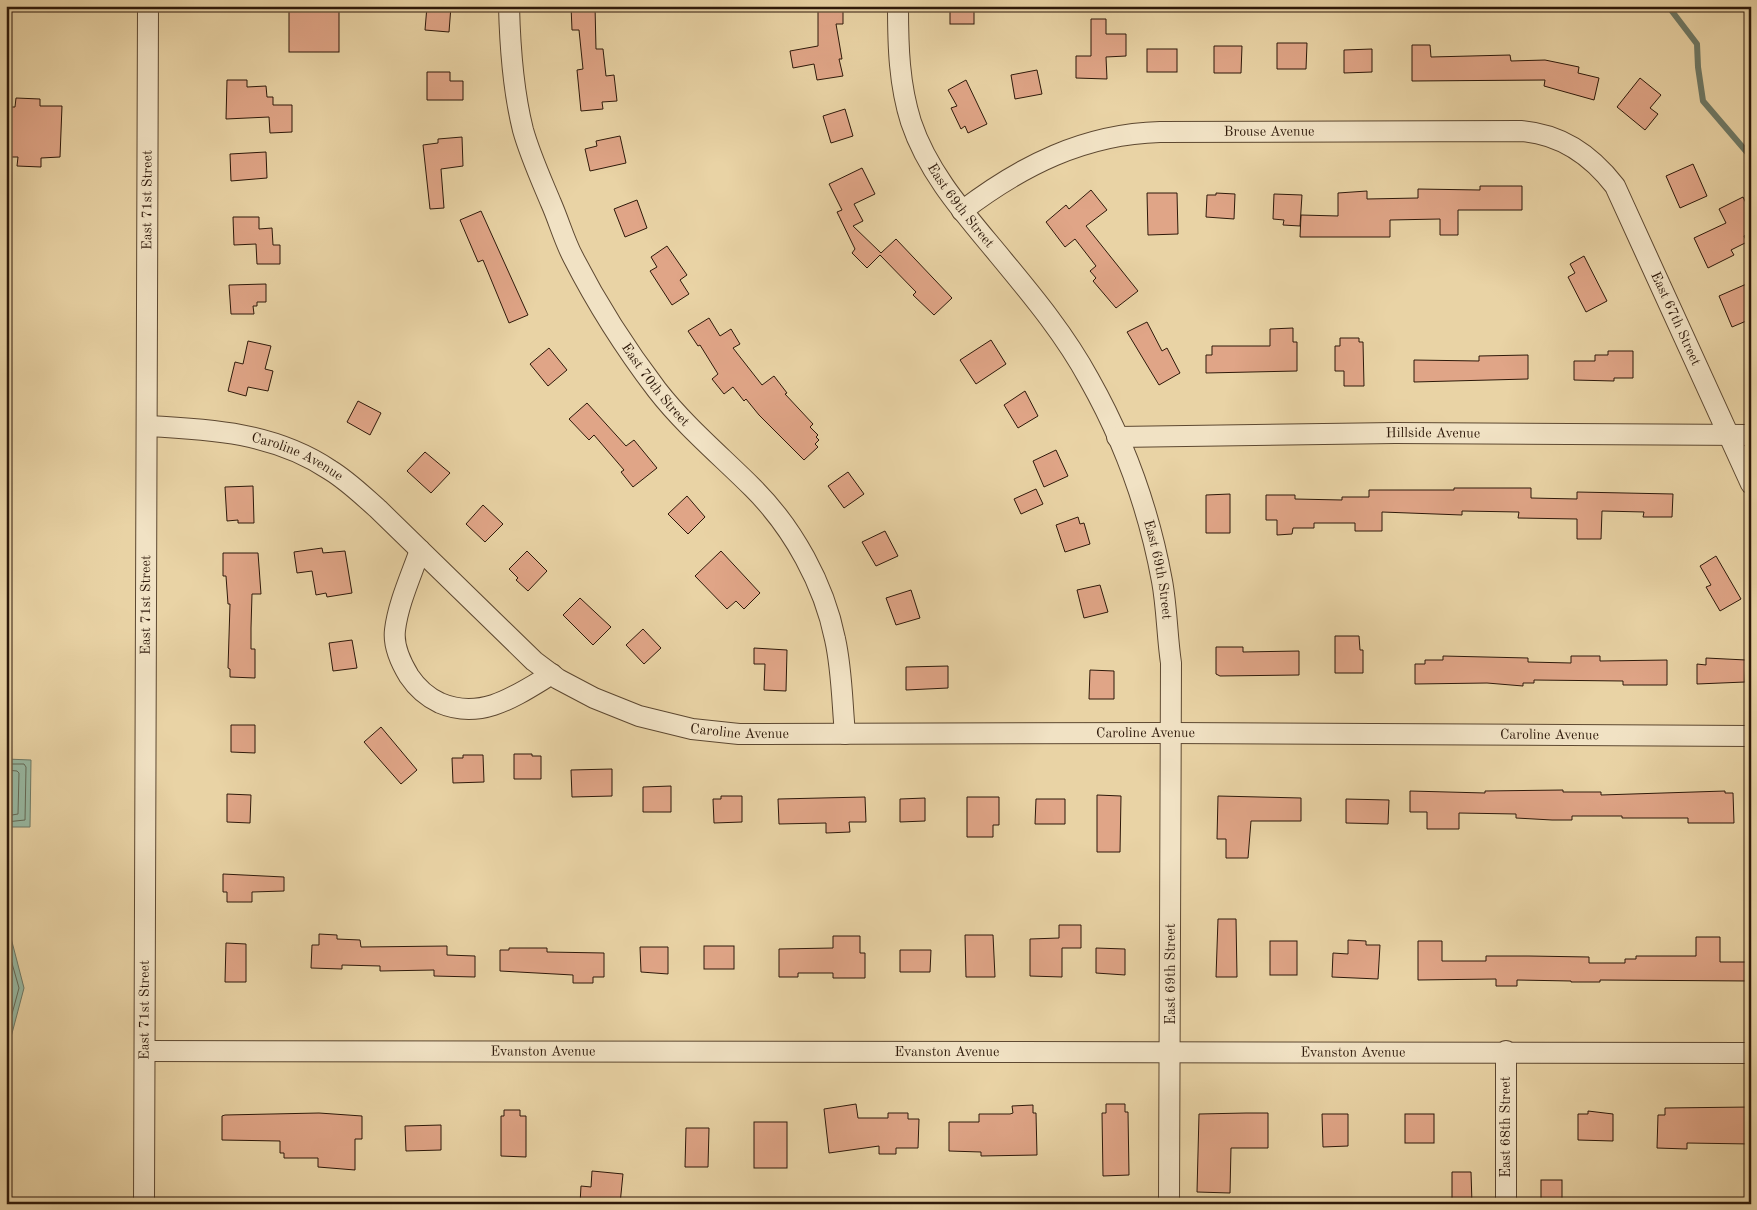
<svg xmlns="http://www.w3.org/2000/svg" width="1757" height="1210" font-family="'Old Standard TT',serif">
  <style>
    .water { fill: #98b9a3; stroke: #6e7966 }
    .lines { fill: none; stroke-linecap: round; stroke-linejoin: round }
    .shore { stroke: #636956; stroke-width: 1 }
    .stream { stroke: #6e7966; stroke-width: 6 }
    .building { fill: #e0a587; stroke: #2e190a }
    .minor-casing { stroke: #5d4831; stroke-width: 22 }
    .minor { stroke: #f1e2c4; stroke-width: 20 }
    .labels { text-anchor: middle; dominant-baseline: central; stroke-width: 4; stroke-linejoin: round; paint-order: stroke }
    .street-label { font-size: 14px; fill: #2e190a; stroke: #f1e2c4 }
  </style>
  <rect width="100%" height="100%" fill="#e9d3a5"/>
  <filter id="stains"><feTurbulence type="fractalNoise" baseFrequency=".004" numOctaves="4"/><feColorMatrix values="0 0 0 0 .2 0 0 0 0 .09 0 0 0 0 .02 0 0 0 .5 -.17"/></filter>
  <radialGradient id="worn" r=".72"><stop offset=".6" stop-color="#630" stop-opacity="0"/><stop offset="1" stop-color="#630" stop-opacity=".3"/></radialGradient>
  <!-- water -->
  <g class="water">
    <path d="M6,759L31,760L30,827H6Z"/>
    <path d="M6,936L11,938L24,988L6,1056Z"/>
  </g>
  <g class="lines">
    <!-- shore -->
    <g class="shore">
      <path d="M6,764H24L26,767L25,820L6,822"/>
      <path d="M6,770L17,771L19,773L18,814L6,816"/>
      <path d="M6,942L19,988L6,1036"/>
    </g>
    <!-- stream -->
    <path class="stream" d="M1668,6L1697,44L1698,67L1703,101L1751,157"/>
  </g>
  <!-- building -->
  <g class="building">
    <rect x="289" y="6" width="50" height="46"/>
    <path d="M427,6H451L449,32L425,30Z"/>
    <path d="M571,6H595L596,49H603L606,76L614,75L617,101L602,102L603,109L581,111L577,70L583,69L579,30H572Z"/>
    <path d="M818,6H843V24H836L842,59H839L843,76L817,80L814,64L793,68L790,51L818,46Z"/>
    <rect x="950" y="6" width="24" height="18"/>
    <path d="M1091,19H1106V34H1126V56L1106,57L1107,79L1076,78V56H1091Z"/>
    <path d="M1277,43H1307L1306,69H1277Z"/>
    <path d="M1412,45H1430L1431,57L1510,55L1511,61L1545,60L1579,67L1578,73L1599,78L1594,100L1544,86L1545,80L1412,81Z"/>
    <path d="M1214,46H1242L1241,73H1214Z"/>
    <rect x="1147" y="49" width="30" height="23"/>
    <path d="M1372,49V72L1344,73V50Z"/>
    <path d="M1037,70L1042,94L1015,99L1011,75Z"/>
    <path d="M427,72H450V81H463V100H427Z"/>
    <path d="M1640,78L1661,95L1650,108L1658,114L1645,130L1617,107Z"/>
    <path d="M227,80H247V87L266,86L267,97H273V105H292V132L270,133L269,117L226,119Z"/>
    <path d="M966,80L987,124L968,133L965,126L961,129L951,108L957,106L948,90Z"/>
    <path d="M16,98L40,99V106H62L60,157L41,158V167L17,166L18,157H6V107H15Z"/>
    <path d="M845,109L853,136L831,143L823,116Z"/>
    <path d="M620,136L626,163L590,171L585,149L597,146L596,141Z"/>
    <path d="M462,137L463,166L441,169L444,208L430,209L423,145L438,143V139Z"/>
    <path d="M266,152L267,178L231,181L230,154Z"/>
    <path d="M1693,164L1707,196L1680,208L1666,176Z"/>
    <path d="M862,168L875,194L854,204L863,221L853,226L881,253L896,239L952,298L934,315L913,295L916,292L880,255L867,268L852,253L855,249L837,212L842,210L829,184Z"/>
    <path d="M1480,186H1522V210H1458V235H1440V219L1390,220V237H1300L1301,215L1338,216V193L1367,191V199L1418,198V189L1480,190Z"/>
    <path d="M1091,190L1107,210L1086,226L1138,291L1116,308L1093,281L1096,278L1090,271L1096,266L1075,239L1065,247L1046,222L1066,205L1069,209Z"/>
    <path d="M1147,193H1177L1178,234L1148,235Z"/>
    <path d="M1216,193L1235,194L1234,219L1206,217L1207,195H1216Z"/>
    <path d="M1274,194L1302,195L1300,226L1283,225L1284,220L1273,219Z"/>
    <path d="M1743,197L1751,213V232L1744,236L1747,242L1731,250L1734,255L1708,268L1694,238L1726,223L1719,209Z"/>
    <path d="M637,200L647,228L625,237L614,209Z"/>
    <path d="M481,211L528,315L509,323L483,260L478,262L460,220Z"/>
    <path d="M233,217H259V229L272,228L273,245H280V264H257L256,244L234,245Z"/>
    <path d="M667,246L687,275L680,280L689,294L672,305L650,271L657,267L651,257Z"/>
    <path d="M1584,256L1607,301L1586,312L1568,277L1575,273L1570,264Z"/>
    <path d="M1751,282V319L1732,327L1719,296Z"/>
    <path d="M266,284V302H257V306H253L254,314H231L229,285Z"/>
    <path d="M709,318L720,336L731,329L740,344L733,348L762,385L774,376L787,393L785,394L813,424L810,427L818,435L816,437L819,440L815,444L818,447L804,460L759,415L746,399L744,401L733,387L724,394L712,379L718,374L700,345L698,346L688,331Z"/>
    <path d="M1147,322L1162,351L1167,348L1180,373L1159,385L1127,332Z"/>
    <path d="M1293,328V342H1297V371L1206,373V355H1212V346H1270V329Z"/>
    <path d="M1340,338H1359V342H1363L1364,386H1344V371H1335V346H1340Z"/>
    <path d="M991,340L1006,364L976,384L960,360Z"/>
    <path d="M248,341L271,346L265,369L273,371L268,391L248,387L246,396L228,391L235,362L243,364Z"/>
    <path d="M549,348L567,370L548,386L530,364Z"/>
    <path d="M1608,351H1633V378H1614V381L1574,380V361H1595V355H1608Z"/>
    <path d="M1528,355V379L1414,382V360L1479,361V356Z"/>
    <path d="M1025,391L1038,416L1018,428L1004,405Z"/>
    <path d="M358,401L381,413L370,435L347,422Z"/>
    <path d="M587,403L626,446L634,440L657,468L633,487L621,472L624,470L594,435L589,440L569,419Z"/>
    <path d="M1056,450L1068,476L1044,487L1033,461Z"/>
    <path d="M425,452L450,473L431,493L407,471Z"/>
    <path d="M848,472L864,494L844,508L828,486Z"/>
    <path d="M253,486L254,523H238V520L227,521L225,487Z"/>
    <path d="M1454,488H1531V498L1577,499V492L1673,494L1672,517H1643L1644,512L1602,511L1601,539H1577V519L1518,518L1519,512L1462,511V515L1382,512V531H1355V523H1314V528H1293L1292,534L1277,535V520H1266V495H1295V499L1342,500V497H1369V490H1454Z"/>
    <path d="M1036,489L1043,504L1021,514L1014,499Z"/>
    <path d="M1230,494V533H1206V495Z"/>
    <path d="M687,496L705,517L688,534L668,514Z"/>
    <path d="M483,505L503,524L485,542L466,524Z"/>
    <path d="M1078,517L1080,524L1084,523L1090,544L1065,552L1056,525Z"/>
    <path d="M885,531L898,556L876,566L862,542Z"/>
    <path d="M322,548L323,553L345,551L352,593L327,597L326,593L316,595L312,571L297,573L294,552Z"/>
    <path d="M527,551L547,571L528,591L516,580L518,578L509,569Z"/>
    <path d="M721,551L760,593L744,609L736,601L727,609L695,576Z"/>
    <path d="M223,553H258L261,594H252L251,628V649H255V678L230,677V669L228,668L230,604H228L226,576H223Z"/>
    <path d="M1716,556L1741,599L1720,611L1706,587L1711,585L1700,566Z"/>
    <path d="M1100,585L1108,612L1084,618L1077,590Z"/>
    <path d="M911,590L920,618L896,625L886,598Z"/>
    <path d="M580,598L611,627L593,645L563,615Z"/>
    <path d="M643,629L661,648L644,664L626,645Z"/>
    <path d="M1335,636H1359L1360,650H1363V673H1335Z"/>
    <path d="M352,640L357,668L333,671L329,643Z"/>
    <path d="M1216,647H1243V652L1299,651V675L1220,676L1216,674Z"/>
    <path d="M754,648L787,650L786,691L764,690L765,664H754Z"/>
    <path d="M1443,656L1528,658V662L1571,663V656H1600V661L1667,660V685H1623V681L1534,680V683H1523V686L1487,683L1415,684V664H1425V660H1443Z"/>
    <path d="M1706,658L1746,660L1745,682L1697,684V664L1706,665Z"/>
    <path d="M948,666V688L906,690V667Z"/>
    <path d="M1090,670L1114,671V699H1089Z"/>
    <path d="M231,725H255V753L231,752Z"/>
    <path d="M381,727L417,770L401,784L364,742Z"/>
    <path d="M514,754H532V756H541V779H514Z"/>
    <path d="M463,755H483L484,782L453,783L452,758H463Z"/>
    <path d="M612,769V796L572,797L571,770Z"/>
    <path d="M671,786V812H643V787Z"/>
    <path d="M1563,790V792H1601V795L1725,791V793H1733L1734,823H1688V818H1622V816H1572V820H1552L1516,818V814L1459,813V829H1427V812H1410V791L1485,793V791Z"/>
    <path d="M227,794L251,795L250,823L227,822Z"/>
    <path d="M1097,795L1121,796L1120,852H1097Z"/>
    <path d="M721,796H742V822L714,823L713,799H721Z"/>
    <path d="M1218,796L1301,798V821H1251L1248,858H1226V839H1217Z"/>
    <path d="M865,797L866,822H849L850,832L826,833V823L779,824L778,799Z"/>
    <path d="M967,797H999V825H993V837H967Z"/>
    <path d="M925,798V821L900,822V799Z"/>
    <path d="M1036,799H1065V824H1035Z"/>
    <path d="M1346,799L1389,800L1388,824L1346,823Z"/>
    <path d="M223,874L284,877V891L252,892V902H227V892H223Z"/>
    <path d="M1218,919H1236L1237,977H1216Z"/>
    <path d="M1059,925H1081V948H1062V977L1030,976V939L1059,938Z"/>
    <path d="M319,934L337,935V939L360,940L361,947L447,946V955L475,956V977L434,976V970L380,971V966L342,965V969L311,968L312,945H319Z"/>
    <path d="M965,935H993L995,977H966Z"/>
    <path d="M833,936H860V953H865V978H833V973H798V977H779V949L833,948Z"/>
    <path d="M1696,937H1720V962H1751V981L1600,980V982H1571V981L1517,980V986H1496V979L1418,980V941H1442V961H1486V956H1529L1589,957V963H1625V959H1636V956H1696Z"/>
    <path d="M1348,940L1366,941V945H1380L1378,979L1332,977L1333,953L1348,954Z"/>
    <rect x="1270" y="941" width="27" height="34"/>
    <path d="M226,943L246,944V982H225Z"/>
    <rect x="704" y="946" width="30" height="23"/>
    <path d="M640,947H668V974L641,972Z"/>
    <path d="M509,948H547V952L604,953V977H593V983H573V975L500,971V950H509Z"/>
    <path d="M1096,948L1125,949V975L1096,973Z"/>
    <path d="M900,950H931L930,972H900Z"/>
    <path d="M856,1104L858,1118H888V1113H908V1119H919L918,1148H896V1154H879V1146L829,1153L824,1109Z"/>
    <path d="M1106,1104H1125V1112H1128L1129,1175L1103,1176L1102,1113H1106Z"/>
    <path d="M1033,1105V1113H1036L1037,1155L981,1156V1152L949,1151V1122H979V1114H1010L1013,1113L1012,1106Z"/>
    <path d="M1751,1107V1144L1687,1143V1149L1657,1148L1658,1115H1665V1108Z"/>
    <path d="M504,1110H520V1116H526V1157L501,1156V1116H504Z"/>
    <path d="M1588,1111L1613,1114V1141L1578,1140V1114H1588Z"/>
    <path d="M319,1113L362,1116V1139H355V1170L318,1167V1158H284V1153H280V1141L222,1140V1116L225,1115Z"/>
    <path d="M1246,1113H1268V1148H1231L1230,1193L1197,1192L1199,1114Z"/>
    <path d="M1322,1114H1348V1146L1323,1147Z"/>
    <rect x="1405" y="1114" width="29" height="29"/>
    <rect x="754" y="1122" width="33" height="46"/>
    <path d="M441,1125V1150L406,1151L405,1126Z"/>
    <path d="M686,1128H709L708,1167H685Z"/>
    <path d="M592,1171L623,1174L620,1204H580L581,1186L591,1187Z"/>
    <path d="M1452,1172H1471L1472,1204H1452Z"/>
    <rect x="1541" y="1180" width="21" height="24"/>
  </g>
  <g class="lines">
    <defs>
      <g id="minor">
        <path id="s1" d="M509,6C510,47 513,90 523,130C530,155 541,179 551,203C559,221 564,240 573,257C597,304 625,348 657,390C685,426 721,456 753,488C793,528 824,584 835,639C842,670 842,702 845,734"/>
        <path id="s2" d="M898,6C898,46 899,84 911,122C928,173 964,213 998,254C1031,294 1064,333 1089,379C1124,441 1149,510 1162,581C1167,608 1167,636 1171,663L1169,1204"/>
        <path id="s3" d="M962,211C1021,166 1084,134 1160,132L1521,131C1561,134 1591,155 1615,186L1751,484"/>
        <path id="s4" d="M147,426C211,429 275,433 330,470C348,481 362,495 378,509L534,661L558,679L594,698L639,716L692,729L739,734L1172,733L1751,736"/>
        <path id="s5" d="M1117,437L1395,433L1751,435"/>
        <path d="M420,550C411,576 398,604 395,630C393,646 401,663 409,676C417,688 427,697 440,703C482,721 517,695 552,674"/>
        <path id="s6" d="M145,1051L1751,1053"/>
        <path d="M1506,1051V1204"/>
        <path id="s7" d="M144,1204L148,6"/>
      </g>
    </defs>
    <!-- minor casing -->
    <use href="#minor" class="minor-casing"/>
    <!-- minor -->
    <use href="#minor" class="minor"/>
  </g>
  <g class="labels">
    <!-- street labels -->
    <g class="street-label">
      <text stroke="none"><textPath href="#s3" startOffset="326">Brouse Avenue</textPath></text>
      <text stroke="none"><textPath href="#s7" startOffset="1004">East 71st Street</textPath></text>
      <text stroke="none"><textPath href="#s2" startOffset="215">East 69th Street</textPath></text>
      <text stroke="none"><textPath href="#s3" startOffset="836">East 67th Street</textPath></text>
      <text stroke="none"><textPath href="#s1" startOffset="414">East 70th Street</textPath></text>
      <text stroke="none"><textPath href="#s5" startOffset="316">Hillside Avenue</textPath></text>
      <text stroke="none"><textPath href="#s4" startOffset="155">Caroline Avenue</textPath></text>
      <text stroke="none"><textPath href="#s2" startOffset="635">East 69th Street</textPath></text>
      <text stroke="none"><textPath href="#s7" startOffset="599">East 71st Street</textPath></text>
      <text stroke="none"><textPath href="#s4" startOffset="692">Caroline Avenue</textPath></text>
      <text stroke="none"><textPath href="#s4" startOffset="1098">Caroline Avenue</textPath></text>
      <text stroke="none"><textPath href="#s4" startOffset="1502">Caroline Avenue</textPath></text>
      <text transform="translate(1171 974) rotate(-90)">East 69th Street</text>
      <text stroke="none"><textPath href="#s7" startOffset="194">East 71st Street</textPath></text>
      <text stroke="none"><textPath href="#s6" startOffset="398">Evanston Avenue</textPath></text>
      <text stroke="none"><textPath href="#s6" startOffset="802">Evanston Avenue</textPath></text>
      <text stroke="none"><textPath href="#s6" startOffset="1208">Evanston Avenue</textPath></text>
      <text transform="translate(1506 1127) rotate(-90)">East 68th Street</text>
    </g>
  </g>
  <!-- margin -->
  <rect width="1757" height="1210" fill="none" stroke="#e9d3a5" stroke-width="25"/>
  <rect x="8" y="8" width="1742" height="1195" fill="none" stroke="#2e190a" stroke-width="2.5"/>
  <rect x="12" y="12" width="1732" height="1185" fill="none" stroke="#2e190a"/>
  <rect width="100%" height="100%" filter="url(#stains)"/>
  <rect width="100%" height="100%" fill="url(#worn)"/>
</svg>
